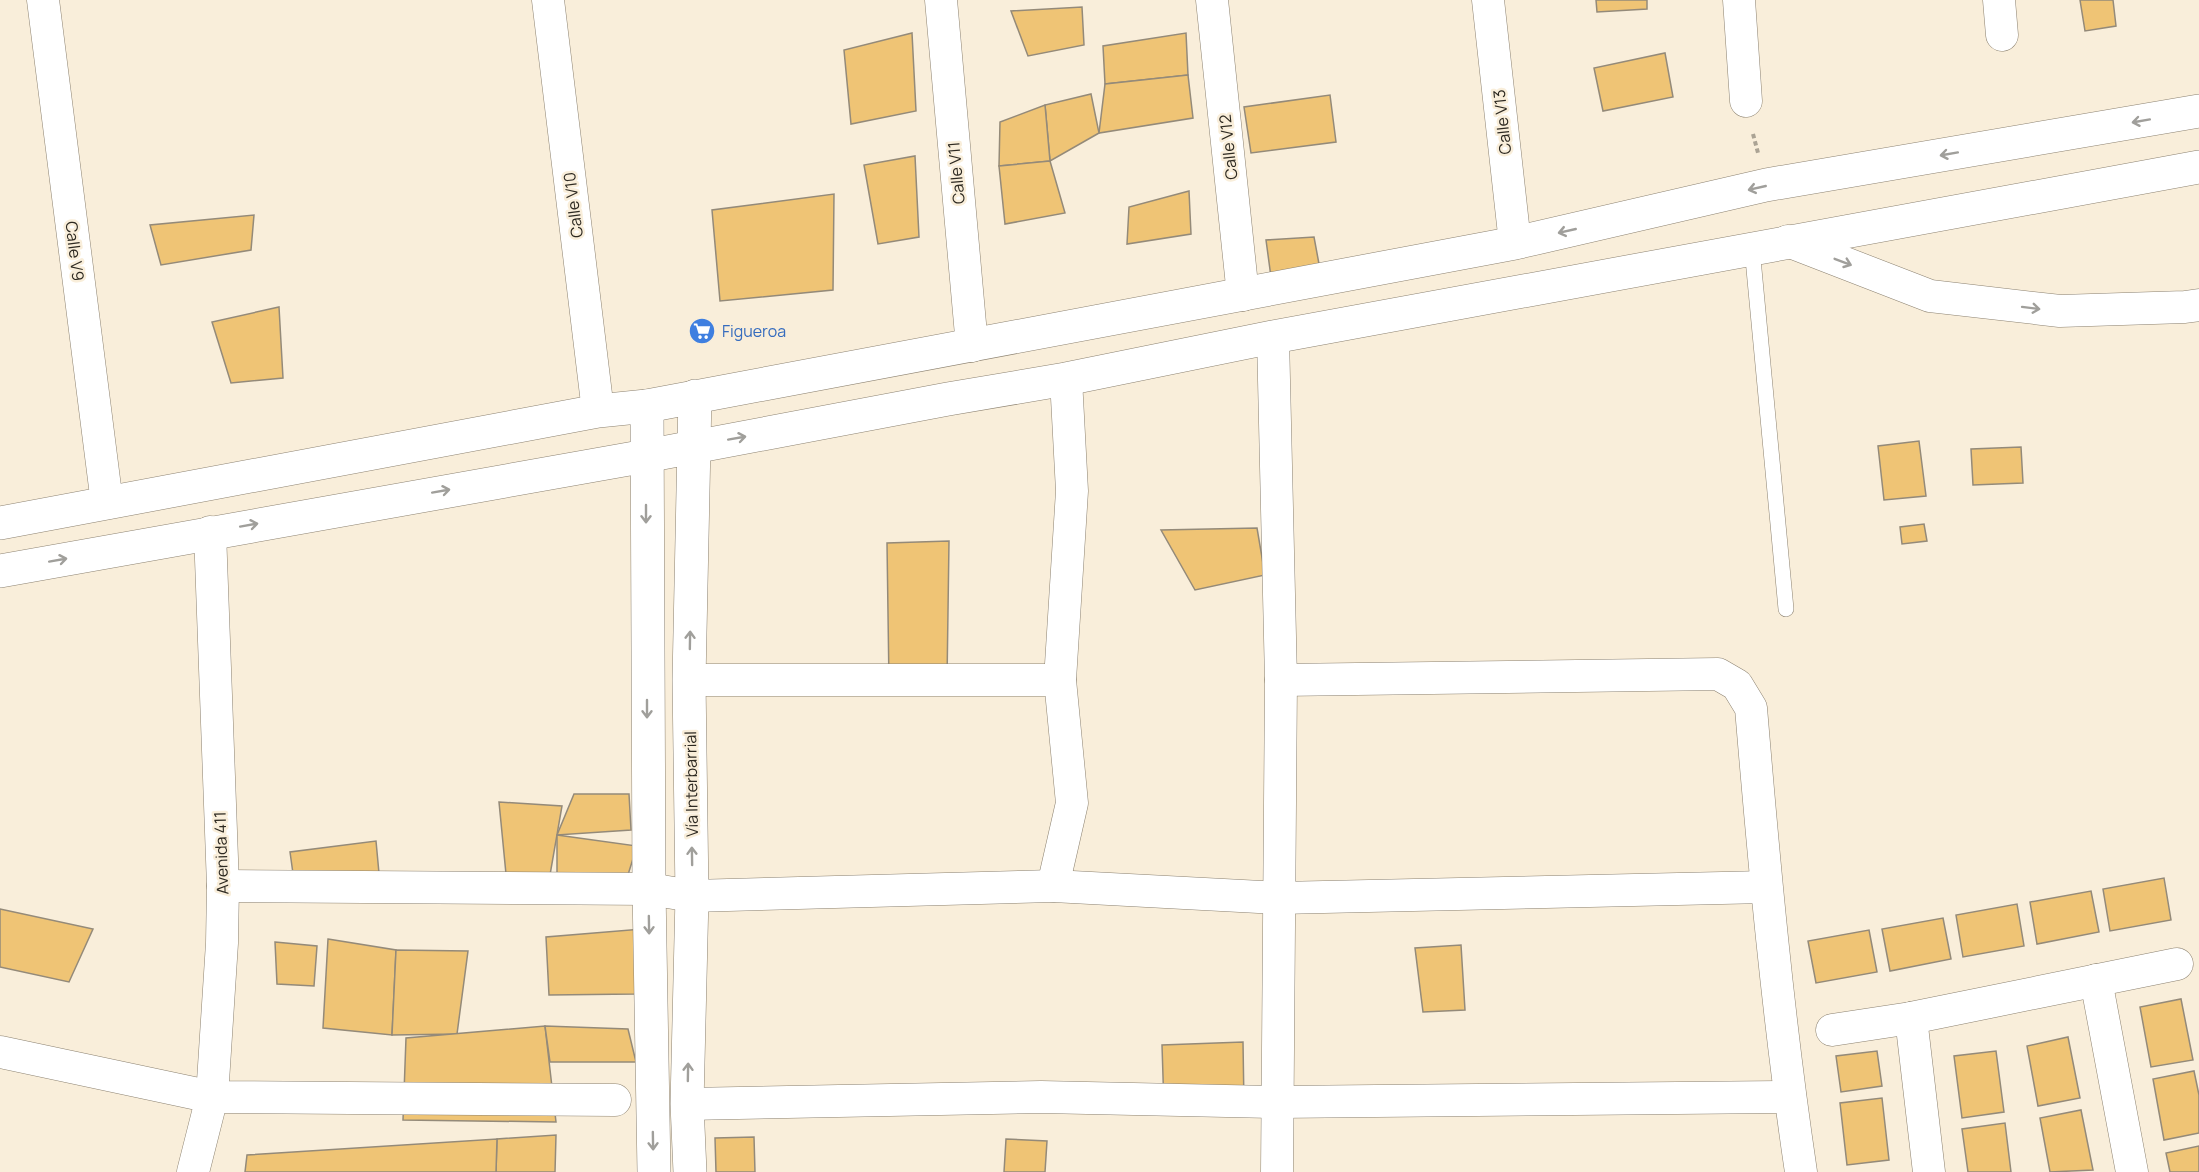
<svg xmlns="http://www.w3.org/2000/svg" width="2199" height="1172" font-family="Manrope,sans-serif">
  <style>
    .building { fill: #efc475; stroke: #948a79; stroke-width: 1.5 }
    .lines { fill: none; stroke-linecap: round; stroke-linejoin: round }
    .lane-casing { stroke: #8c8271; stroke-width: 16 }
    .street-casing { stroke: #8c8271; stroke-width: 33 }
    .secondary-casing { stroke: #8c8271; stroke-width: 34 }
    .primary-casing { stroke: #8c8271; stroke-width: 34 }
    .path { stroke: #aba394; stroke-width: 4; stroke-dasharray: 4.5 3; stroke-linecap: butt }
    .lane { stroke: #fff; stroke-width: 15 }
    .street { stroke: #fff; stroke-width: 32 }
    .secondary { stroke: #fff; stroke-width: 33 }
    .primary { stroke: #fff; stroke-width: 33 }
    .oneway { stroke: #a09f9b }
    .labels { text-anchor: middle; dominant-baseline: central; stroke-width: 5; stroke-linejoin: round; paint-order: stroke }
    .street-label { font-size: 16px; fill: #2d2921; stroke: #f9eeda }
    .shop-label { font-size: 16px; fill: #366cbe; stroke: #f9eeda; text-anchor: start }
  </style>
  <rect width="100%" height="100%" fill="#f9eeda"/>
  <!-- building -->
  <g class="building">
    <path d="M1596,0H1647V9L1597,12Z"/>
    <path d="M2080,0H2113L2116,26L2085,31Z"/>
    <path d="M1082,7L1084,45L1028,56L1011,11Z"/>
    <path d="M912,33L916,111L851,124L844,50Z"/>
    <path d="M1186,33L1188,75L1105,84L1103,46Z"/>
    <path d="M1665,53L1673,97L1603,111L1594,68Z"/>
    <path d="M1188,75L1193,118L1099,133L1105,84Z"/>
    <path d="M1091,94L1099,133L1050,161L1045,105Z"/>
    <path d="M1330,95L1336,142L1251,153L1244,107Z"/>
    <path d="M1045,105L1050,161L999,166L1000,122Z"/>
    <path d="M915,156L919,237L878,244L864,165Z"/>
    <path d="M1050,161L1065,213L1005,224L999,166Z"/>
    <path d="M1189,191L1191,234L1127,244L1129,207Z"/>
    <path d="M834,194L833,290L720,301L712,210Z"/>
    <path d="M254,215L251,250L161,265L150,225Z"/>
    <path d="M1314,237L1319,264L1271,277L1266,240Z"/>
    <path d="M279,307L283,378L231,383L212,322Z"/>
    <path d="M1919,441L1926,496L1884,500L1878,446Z"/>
    <path d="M2021,447L2023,483L1973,485L1971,449Z"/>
    <path d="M1924,524L1927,541L1902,544L1900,527Z"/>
    <path d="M1257,528L1265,575L1195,590L1161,530Z"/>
    <path d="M949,541L947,681L889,683L887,543Z"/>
    <path d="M574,794H629L631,830L557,835Z"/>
    <path d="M499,802L562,806L550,875L506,874Z"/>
    <path d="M557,835L637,846L621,897L557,900Z"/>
    <path d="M376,841L380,884L296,895L290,852Z"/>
    <path d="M2164,878L2171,920L2110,931L2103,889Z"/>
    <path d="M2091,891L2099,932L2037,944L2030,902Z"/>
    <path d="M2017,904L2024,946L1963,957L1956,915Z"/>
    <path d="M0,909L93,929L69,982L0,967Z"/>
    <path d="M1943,918L1951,959L1890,971L1882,929Z"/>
    <path d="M642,929L635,994L549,995L546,937Z"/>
    <path d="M1869,930L1877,972L1816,983L1808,941Z"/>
    <path d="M328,939L396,950L392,1035L323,1028Z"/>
    <path d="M275,942L317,946L314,986L277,984Z"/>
    <path d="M1461,945L1465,1010L1423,1012L1415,948Z"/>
    <path d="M396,950L468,951L457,1034L392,1035Z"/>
    <path d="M2181,999L2193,1060L2151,1067L2140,1007Z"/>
    <path d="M545,1026L556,1122L403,1120L406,1038Z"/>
    <path d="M545,1026L628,1029L636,1062H550Z"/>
    <path d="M2068,1037L2080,1098L2038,1106L2027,1046Z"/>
    <path d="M1243,1042L1244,1105L1164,1108L1162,1045Z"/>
    <path d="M1877,1051L1882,1086L1841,1092L1836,1056Z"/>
    <path d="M1996,1051L2004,1112L1962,1118L1954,1056Z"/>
    <path d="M2194,1071L2199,1095V1133L2164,1140L2153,1079Z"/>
    <path d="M1882,1098L1889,1160L1847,1165L1840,1103Z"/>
    <path d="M2081,1110L2093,1170L2050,1172L2040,1118Z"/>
    <path d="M2005,1123L2011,1172H1968L1962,1129Z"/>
    <path d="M556,1135L555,1172H496L497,1139Z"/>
    <path d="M754,1137L755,1172H716L715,1138Z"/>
    <path d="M497,1139L496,1172H245L247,1155Z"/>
    <path d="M1006,1139L1047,1141L1045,1172H1004Z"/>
    <path d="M2199,1146V1172H2170L2166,1153Z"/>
  </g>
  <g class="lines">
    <defs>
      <path id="lane" d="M1752,248L1786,609"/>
      <g id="street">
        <path d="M43,0L107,503"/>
        <path d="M548,0L598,411"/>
        <path d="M941,0L972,346"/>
        <path d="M1212,0L1243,295"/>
        <path d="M1488,0L1515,243"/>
        <path d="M1739,0L1746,101"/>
        <path d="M1999,0L2002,35"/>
        <path d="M1788,241L1930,296L2060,311L2185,307L2199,305"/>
        <path d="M1273,337L1281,680L1277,1172"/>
        <path d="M689,680H1060"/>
        <path d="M1281,680L1718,674L1737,685L1751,708C1764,863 1778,1018 1801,1172"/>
        <path d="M223,886L649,889L692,896L1053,886L1279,898L1766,887"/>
        <path d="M1053,886L1072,803L1060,680L1072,491L1066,379"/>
        <path d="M2096,980L2132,1172"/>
        <path d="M1911,1018L1929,1172"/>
        <path d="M1832,1030L1911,1018L2177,964"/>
        <path d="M0,1052L212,1097L615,1100"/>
        <path d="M687,1104L1041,1097L1277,1102L1790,1097"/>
        <path d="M193,1172L212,1097L222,943L223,886L210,532"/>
      </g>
      <g id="secondary">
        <path d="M647,406L649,889L654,1172"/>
        <path d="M690,1172L687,1104L692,896L689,680L695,396"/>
      </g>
      <g id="primary">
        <path d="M0,523L598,411L647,406L1515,243L1766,185L2199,111"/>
        <path d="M0,571L646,456L948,399L1066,379L1273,337L2199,167"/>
      </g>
    </defs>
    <!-- lane casing -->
    <use href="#lane" class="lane-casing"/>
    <!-- street casing -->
    <use href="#street" class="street-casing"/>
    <!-- secondary casing -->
    <use href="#secondary" class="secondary-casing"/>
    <!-- primary casing -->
    <use href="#primary" class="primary-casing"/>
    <!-- path -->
    <path class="path" d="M1753,134L1758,153"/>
    <!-- lane -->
    <use href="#lane" class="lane"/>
    <!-- street -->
    <use href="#street" class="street"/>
    <!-- secondary -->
    <use href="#secondary" class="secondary"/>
    <!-- primary -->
    <use href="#primary" class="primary"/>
  </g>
  <!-- one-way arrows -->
  <defs><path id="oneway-shaft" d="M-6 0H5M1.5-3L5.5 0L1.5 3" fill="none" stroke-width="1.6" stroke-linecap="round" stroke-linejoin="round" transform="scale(1.5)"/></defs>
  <g class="oneway">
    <use href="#oneway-shaft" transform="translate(2141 121) rotate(170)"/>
    <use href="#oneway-shaft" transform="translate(1949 154) rotate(170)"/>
    <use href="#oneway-shaft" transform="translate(1757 188) rotate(167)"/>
    <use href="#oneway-shaft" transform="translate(1567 231) rotate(167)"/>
    <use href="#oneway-shaft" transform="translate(1843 262) rotate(21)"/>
    <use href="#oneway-shaft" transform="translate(2031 308) rotate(7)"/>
    <use href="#oneway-shaft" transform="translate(737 438) rotate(-10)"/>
    <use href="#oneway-shaft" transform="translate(441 491) rotate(-10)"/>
    <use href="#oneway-shaft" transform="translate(646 514) rotate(90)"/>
    <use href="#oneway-shaft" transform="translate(249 525) rotate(-10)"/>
    <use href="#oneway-shaft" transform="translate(58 560) rotate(-10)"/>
    <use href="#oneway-shaft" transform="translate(690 640) rotate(-89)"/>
    <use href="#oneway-shaft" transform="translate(647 709) rotate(90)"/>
    <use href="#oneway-shaft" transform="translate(692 856) rotate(-91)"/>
    <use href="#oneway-shaft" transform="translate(649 925) rotate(89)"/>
    <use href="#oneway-shaft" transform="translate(688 1072) rotate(-89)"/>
    <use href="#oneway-shaft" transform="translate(653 1141) rotate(89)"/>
  </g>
  <!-- icons -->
  <defs>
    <symbol id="supermarket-disc" viewBox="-11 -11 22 22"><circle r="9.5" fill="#3f7fe0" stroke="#f9eeda"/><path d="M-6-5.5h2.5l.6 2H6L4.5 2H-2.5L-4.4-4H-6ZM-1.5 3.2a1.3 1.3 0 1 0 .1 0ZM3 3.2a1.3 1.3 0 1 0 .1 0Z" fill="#fff"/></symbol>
  </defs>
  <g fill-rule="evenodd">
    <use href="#supermarket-disc" x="687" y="316" width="30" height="30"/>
  </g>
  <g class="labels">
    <!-- street labels -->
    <g class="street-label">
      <text transform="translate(1502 122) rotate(-96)">Calle V13</text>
      <text transform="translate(1228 147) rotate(-96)">Calle V12</text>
      <text transform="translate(956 173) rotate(-95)">Calle V11</text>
      <text transform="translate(573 205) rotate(-97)">Calle V10</text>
      <text transform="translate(75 251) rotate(83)">Calle V9</text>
      <text transform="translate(691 784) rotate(-91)">Vía Interbarrial</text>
      <text transform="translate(221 853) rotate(-92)">Avenida 411</text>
    </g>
    <!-- shop labels -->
    <g class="shop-label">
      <text x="722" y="331">Figueroa</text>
    </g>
  </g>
</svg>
